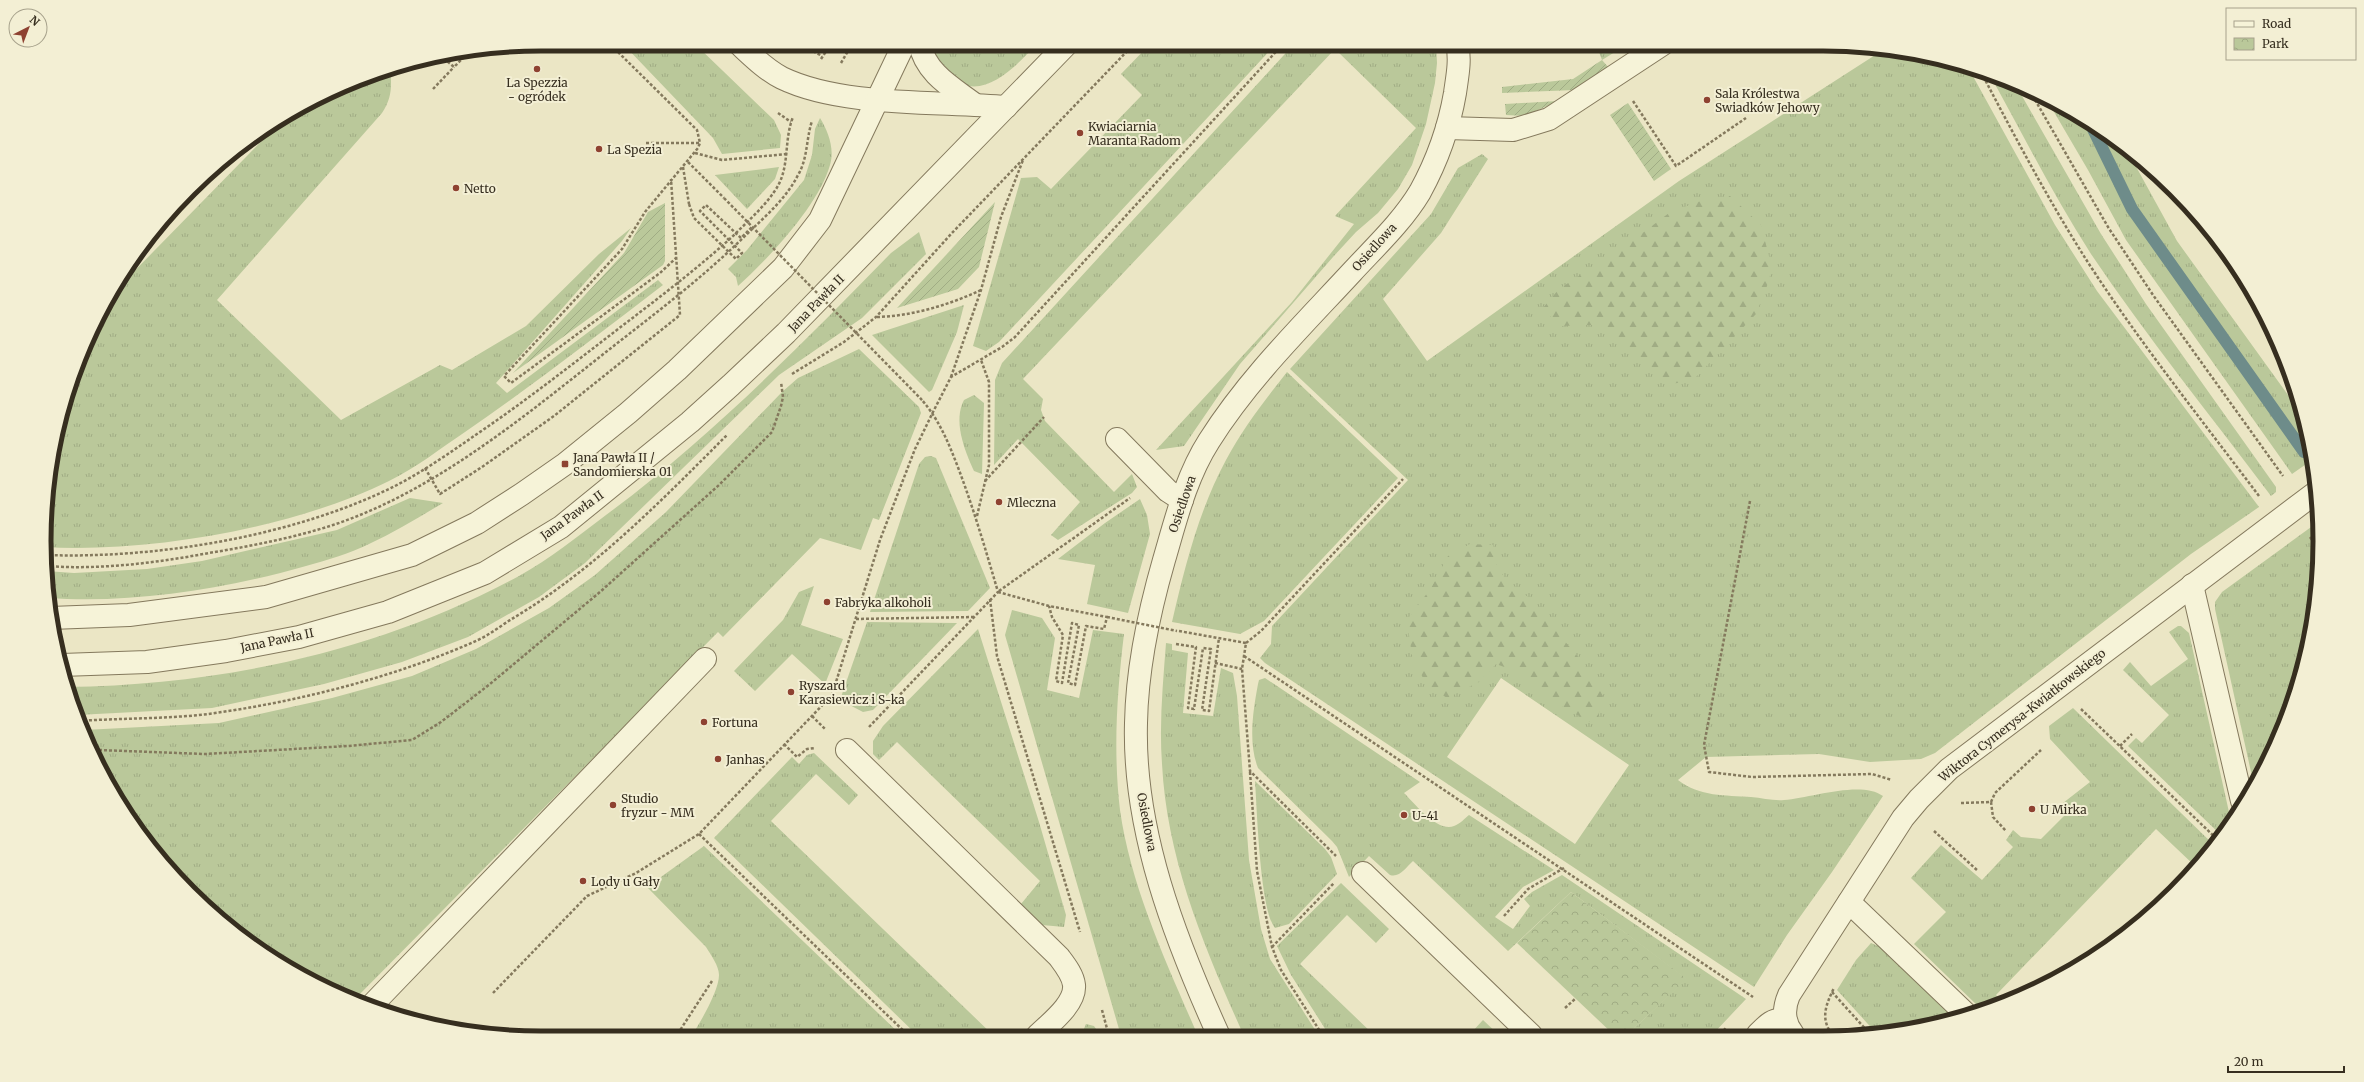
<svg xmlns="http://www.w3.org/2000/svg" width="2364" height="1082" font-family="Merriweather,serif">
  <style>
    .grass { fill: url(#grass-tufts); fill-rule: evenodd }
    .forest { fill: url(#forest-firs) }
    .park { fill: url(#park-crowns) }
    .garden { fill: url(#garden-furrows) }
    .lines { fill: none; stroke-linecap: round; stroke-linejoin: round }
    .stream { stroke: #6e8c8a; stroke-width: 12 }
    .minor-casing { stroke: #84795d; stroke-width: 24 }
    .path { stroke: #84795d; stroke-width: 2.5; stroke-dasharray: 3 2; stroke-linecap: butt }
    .minor { stroke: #f6f3d8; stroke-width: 22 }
    .path-bridge { stroke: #84795d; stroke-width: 2.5; stroke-dasharray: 3 2; stroke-linecap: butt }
    .poi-dot { fill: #8e4231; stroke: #f3efd4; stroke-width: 1.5 }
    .labels { text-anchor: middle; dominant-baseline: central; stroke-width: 4; stroke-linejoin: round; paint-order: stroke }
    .poi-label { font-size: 12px; fill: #362e1f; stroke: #f3efd4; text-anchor: start }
    .street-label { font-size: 12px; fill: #362e1f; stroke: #f3efd4 }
    .rim { fill: none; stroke: #362e1f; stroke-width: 5 }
  </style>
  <defs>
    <pattern id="grass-tufts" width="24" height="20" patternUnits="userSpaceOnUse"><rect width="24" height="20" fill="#bac89a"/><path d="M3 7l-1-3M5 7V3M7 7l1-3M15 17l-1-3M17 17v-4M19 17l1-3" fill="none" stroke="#a0ac84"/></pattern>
    <pattern id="forest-firs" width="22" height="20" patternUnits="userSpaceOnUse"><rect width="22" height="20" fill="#bac89a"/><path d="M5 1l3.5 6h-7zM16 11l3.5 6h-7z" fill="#a0ac84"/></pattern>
    <pattern id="park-crowns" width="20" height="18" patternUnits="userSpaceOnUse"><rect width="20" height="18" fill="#bac89a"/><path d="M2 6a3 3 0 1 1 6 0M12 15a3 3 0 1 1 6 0" fill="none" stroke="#a0ac84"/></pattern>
    <pattern id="garden-furrows" width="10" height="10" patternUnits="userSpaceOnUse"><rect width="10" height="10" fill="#bac89a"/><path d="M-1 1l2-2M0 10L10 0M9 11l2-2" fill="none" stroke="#a0ac84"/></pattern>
  </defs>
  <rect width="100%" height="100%" fill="#ebe6c5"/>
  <!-- grass -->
  <g class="grass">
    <path d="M623,44H695L774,120L781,135L780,148L722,154L713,138Z"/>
    <path d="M933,44H1037C1016,66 978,108 948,73C939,63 934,57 933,44Z"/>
    <path d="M1150,44H1276L999,342L986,351L973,346L1021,178L1037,177L1051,189L1142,95L1121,74Z"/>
    <path d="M1294,44H1436L1437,63L1435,83L1426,124L1412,165L1398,189L1378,213L1356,232L1333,257L1240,364L1184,446L1156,450L1292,302L1354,224L1335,216L1416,128L1335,49L1023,379L1043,399L1041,410L1045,421L1114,492L1132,474L1137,487L1132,493L1058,540L1051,535L1080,502L1018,439L994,465L995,380L1002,363Z"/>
    <path d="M1596,44H1628L1602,60Z"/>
    <path d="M1883,50L1920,54L1969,69L2055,225L2097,291L2259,507L2191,554L1935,753L1921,759L1870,762L1819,754L1706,757L1678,780C1700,797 1725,795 1751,797C1762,798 1774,801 1784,800C1811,798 1861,780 1883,796L1832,872L1787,935L1754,987L1265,663L1260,658L1271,644L1272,626L1408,480L1290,369L1431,214L1458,168L1482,154L1488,159L1441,233L1383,299L1427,361L1679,181ZM1501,678L1629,765L1575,844L1447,757Z"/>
    <path d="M390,68C392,86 392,98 382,113L217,300L341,420L440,365L452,370L526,326L599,254L631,228L622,241L496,383L507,393L658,280L663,285C598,335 533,385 465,432C441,448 416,468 389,481C294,528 150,553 44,547L54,444L70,381L109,297L286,116L293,110Z"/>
    <path d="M1990,75L2014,82L2101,234L2146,304L2276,487V492L2271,496C2211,416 2147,337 2091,254C2054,196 2023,135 1990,75Z"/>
    <path d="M2047,100L2099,128L2128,152L2177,241L2301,413L2310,444L2312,460L2292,474L2126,240L2088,170Z"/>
    <path d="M820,118C828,131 835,149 830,165C819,205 768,259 738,286L736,277L728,269L747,250L804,180L812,155L815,129Z"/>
    <path d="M779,167L775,179L747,209L715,175Z"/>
    <path d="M919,232L926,254L862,318L779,375L585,563L539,597L468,637L402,662L324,684L212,708L77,715L67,687C223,685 381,651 519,576C550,559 578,536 606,515C710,438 801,345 891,253Z"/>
    <path d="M964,305L957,332L932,390L929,392L872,335Z"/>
    <path d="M859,349L919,407L921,413L879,520L873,518L861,550L820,538L723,637L718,632L353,1001L292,971L213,915L167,869L110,789L84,730L219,723L332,698L412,676L476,649L549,608L595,575L666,512L782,392L798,378Z"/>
    <path d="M1287,372L1398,478L1264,621L1240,634L1172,622C1185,566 1199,510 1226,460C1243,428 1265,400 1287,372Z"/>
    <path d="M974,395L984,403L982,474L974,471C964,450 953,420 964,400Z"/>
    <path d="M931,456L936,458L990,588L968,611L870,612L919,464L925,457Z"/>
    <path d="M410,498L443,503C419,517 395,532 369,544C349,554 327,560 306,566C226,589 131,604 48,598L46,571L74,573L147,569L202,561L337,530Z"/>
    <path d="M1140,499L1147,515L1150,534L1128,613L1087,604L1095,565L1058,559L1105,523Z"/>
    <path d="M2318,522L2320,541L2310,638L2282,731L2253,781L2215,609V602L2222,592Z"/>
    <path d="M814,586L801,625L843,639L825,684L792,654L755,691L734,671L783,620L799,592Z"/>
    <path d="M1012,610L1042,618L1055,638L1047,690L1079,698L1093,630L1124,634C1117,692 1113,751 1120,810C1131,888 1167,964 1198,1036H1121L1005,635Z"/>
    <path d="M867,622L957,623L873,710L863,712L840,700Z"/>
    <path d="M2178,626H2181L2189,633L2231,821L2222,836L2128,746L2136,738L2142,743L2169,715L2123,670L2130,662L2151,686L2188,659L2169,632Z"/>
    <path d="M978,629L1039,822L1066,915L1064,927L1042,925L1021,904L1040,881L897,742L879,760L873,754V741L883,726Z"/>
    <path d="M1166,643L1172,644V650L1188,653L1183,713L1213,716L1221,668L1233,673L1237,696L1249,860L1261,929L1270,959L1319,1036H1244C1205,949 1167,861 1162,764C1159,724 1163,683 1166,643Z"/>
    <path d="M1265,678L1420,782L1404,793C1414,803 1438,833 1454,826C1460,824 1465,818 1469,815L1554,870L1523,887L1495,917L1513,929L1530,906L1524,899L1532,892L1562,875L1746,999L1713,1034L1627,1035L1686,979L1571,892L1508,951L1413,861C1406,867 1400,878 1390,875L1369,856L1349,877L1337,847L1332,841L1258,768C1248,743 1253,711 1258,684L1259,680Z"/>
    <path d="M2073,708L2215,846L2195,866L2156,829L1996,995L2003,1003L1981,1009L1914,944L1946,912L1911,878L1941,845L1982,880L2013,847L2006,840L2013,830L2021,837L2041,839L2064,816L2063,803L2090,782L2050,739L2049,726Z"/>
    <path d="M814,753L858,795L849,805L816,774L771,821L995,1037H919L714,838L792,757L799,764L807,755Z"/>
    <path d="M1255,781L1325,849L1331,857L1337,874L1289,924L1275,928C1260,910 1257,808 1255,781Z"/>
    <path d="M704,846L903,1037L690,1038C699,1025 719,991 719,975C719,966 711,955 706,947L647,887Z"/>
    <path d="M1341,883L1389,929L1376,943L1347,915L1300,964L1374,1035H1329L1291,975L1277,946Z"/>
    <path d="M1871,943L1883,948L1954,1016L1888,1034H1877L1837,990L1856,960Z"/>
    <path d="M1483,1020L1499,1035H1472L1471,1033Z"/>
    <path d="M1086,1024L1094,1026L1101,1036H1081Z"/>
  </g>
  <!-- forest -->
  <g class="forest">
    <path d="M1730,196L1761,225L1772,268L1767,286L1756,314L1715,357L1692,381L1670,384L1649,369L1627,344L1595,325L1561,326L1542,309L1559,289L1624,247L1669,213L1700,201Z"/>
    <path d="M1470,544L1493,545L1497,567L1507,581L1528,597L1588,669L1603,695L1598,717L1590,722L1552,701L1521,673L1496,664L1479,682L1447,698L1426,684L1412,656L1407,620L1431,588L1448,556Z"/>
  </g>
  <!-- park -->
  <path class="park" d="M1571,892L1687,979L1627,1035H1614L1517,943Z"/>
  <!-- garden -->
  <g class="garden">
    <path d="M1602,60L1609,68L1575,90L1502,93V87L1573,79Z"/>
    <path d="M1558,101L1525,116L1506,115L1505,104Z"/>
    <path d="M1628,103L1671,169L1654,181L1610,115Z"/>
    <path d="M995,202L979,267L958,289L897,308Z"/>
    <path d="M665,203V261L663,265L513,373L624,253L648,212Z"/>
  </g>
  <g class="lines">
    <!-- stream -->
    <path class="stream" d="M2090,123L2132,209L2304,452"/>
    <defs>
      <g id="minor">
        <path d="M739,44C752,56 766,70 782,78C842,107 939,101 1006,107"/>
        <path d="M920,44C925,73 953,88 974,104"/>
        <path d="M1447,128L1513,130L1549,119L1663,44"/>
        <path d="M1117,439L1168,491L1182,500"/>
        <path d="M2192,585L2242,801"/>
        <path d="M51,618L129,615L266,597L412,555L477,523L522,494L565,464L628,413L677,370L783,268L820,220L904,44"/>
        <path d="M62,665L147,662L226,651L299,637L388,612L485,573L561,527L690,422L731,385L786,333L1067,44"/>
        <path d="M847,750L1059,957C1065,965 1073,975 1074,985C1076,1004 1049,1024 1037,1036"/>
        <path d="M1363,873L1531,1035"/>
        <path d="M1849,902L1965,1013"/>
        <path d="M371,1006L705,659"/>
        <path d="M1758,1034C1767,1025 1772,1019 1785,1019"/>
        <path d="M1793,1034C1783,1022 1783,1009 1789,995L1903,818L1919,799L1949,769L2315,493"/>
        <path d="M1219,1036C1175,939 1133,831 1136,723C1137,668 1149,612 1164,560C1176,519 1186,477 1209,441C1248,379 1302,326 1352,272C1375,247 1402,222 1420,192C1437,161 1449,128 1455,93C1457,78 1461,60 1457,44"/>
      </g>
    </defs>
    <!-- minor casing -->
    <use href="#minor" class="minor-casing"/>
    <!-- path -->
    <g class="path">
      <path d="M586,44L593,50L599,44"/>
      <path d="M612,44L619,53L697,130L700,143L698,148L645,212L622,249L504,376L511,383L660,273L676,258"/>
      <path d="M800,44L822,56"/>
      <path d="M440,55L454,67L470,51"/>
      <path d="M821,59L831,44"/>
      <path d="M841,63L852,44"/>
      <path d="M1981,72C2015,137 2050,203 2089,264C2141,344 2201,419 2259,496"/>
      <path d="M433,89L454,67"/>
      <path d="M2030,91L2108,227L2153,295L2283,476"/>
      <path d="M1633,101L1676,166L1746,118"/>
      <path d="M778,113L791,122"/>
      <path d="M646,143H700"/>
      <path d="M695,153L722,160L787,154"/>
      <path d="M688,162L724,198"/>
      <path d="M683,167L689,204"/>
      <path d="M877,317C912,316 949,305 981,290"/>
      <path d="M792,374L844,342L876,317L951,234L1134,44"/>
      <path d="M951,377L981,290L1001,217L1023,160"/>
      <path d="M425,468L440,494L482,467L554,416L680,315L671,179"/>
      <path d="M985,481L1044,417"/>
      <path d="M1750,501L1704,745L1709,772L1752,777L1872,774L1892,780"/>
      <path d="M977,516L989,465V382L981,360"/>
      <path d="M2310,537L2319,550"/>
      <path d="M45,555C157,559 295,536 395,486C424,471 451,452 477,434C527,400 574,363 622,326C660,297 698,268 733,236C747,222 763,208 774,192C791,169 783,142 793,117"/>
      <path d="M46,566C100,570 155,563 209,553C251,546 293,538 333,525C439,490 533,409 620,341C665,306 709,272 749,232C767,215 787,197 798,175C808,158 806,139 812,121"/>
      <path d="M999,591L1130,498"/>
      <path d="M998,592L1049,606L1107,617L1104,629L1086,626L1075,685L1068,683L1079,625L1072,623L1062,683L1056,681L1063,635L1052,617L1049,606"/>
      <path d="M990,599L997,656L1080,932"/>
      <path d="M856,619L975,617"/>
      <path d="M1179,631L1246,643L1242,669L1250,771L1336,856"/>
      <path d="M1246,643L1261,631L1403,479"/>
      <path d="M1176,644L1196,647L1188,708L1194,709L1203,648L1211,649L1202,710L1209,711L1219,638"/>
      <path d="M1244,656L1753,997"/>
      <path d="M1215,663L1242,669"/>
      <path d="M2081,709L2219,841"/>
      <path d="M812,716L825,729"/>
      <path d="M79,721C122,718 166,719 208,714C297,702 396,677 478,640C491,634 503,624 515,617C596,568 661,501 727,435"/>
      <path d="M869,727L998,592C986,551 974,510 959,470C949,444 940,421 922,400"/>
      <path d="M784,744L797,757L807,749L815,748"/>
      <path d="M2120,746L2132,734"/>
      <path d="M99,750L205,754L348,746L412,740L441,722L490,684L600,592L719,485L772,432L781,406L783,397L781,382"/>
      <path d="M1250,772L1257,871L1272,947L1281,970L1323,1036"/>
      <path d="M1991,802L1995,793L2041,750"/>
      <path d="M1961,803L1991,802L1993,817L2006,831"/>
      <path d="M1934,831L1978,871"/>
      <path d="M699,834L910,1037"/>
      <path d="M1504,916L1528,889L1564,868"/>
      <path d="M1272,947L1334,883"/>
      <path d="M1832,992L1870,1034"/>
      <path d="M493,993L587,896L636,873L699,834L832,695L880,540L915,449L933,412L951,377L1002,347L1015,337L1283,44"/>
      <path d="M1565,1008L1575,999"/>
      <path d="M1102,1010L1109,1036"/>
      <path d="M1720,1034L1726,1028"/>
      <path d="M1832,1034C1820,1019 1826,1004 1834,988"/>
      <path d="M675,1038L712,981"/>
    </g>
    <!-- minor -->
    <use href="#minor" class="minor"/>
    <!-- path-bridge -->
    <g class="path-bridge">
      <path d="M724,198L922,400"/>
      <path d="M689,204L694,218L736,259L742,253L700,211L706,205L741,238L752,227"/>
      <path d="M1107,617L1177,631"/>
    </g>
  </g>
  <!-- markers -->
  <g class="poi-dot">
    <circle cx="537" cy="69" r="4"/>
    <circle cx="1707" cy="100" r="4"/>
    <circle cx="1080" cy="133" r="4"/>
    <circle cx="599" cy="149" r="4"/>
    <circle cx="456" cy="188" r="4"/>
    <rect x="561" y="460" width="8" height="8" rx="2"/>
    <circle cx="999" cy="502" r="4"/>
    <circle cx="827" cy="602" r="4"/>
    <circle cx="791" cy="692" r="4"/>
    <circle cx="704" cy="722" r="4"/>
    <circle cx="718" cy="759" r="4"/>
    <circle cx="613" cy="805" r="4"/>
    <circle cx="2032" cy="809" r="4"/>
    <circle cx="1404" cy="815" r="4"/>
    <circle cx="583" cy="881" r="4"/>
  </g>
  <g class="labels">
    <!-- poi labels -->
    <g class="poi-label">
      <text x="537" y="82" text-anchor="middle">La Spezzia<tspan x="537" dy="14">- ogródek</tspan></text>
      <text x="1715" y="93">Sala Królestwa<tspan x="1715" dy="14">Swiadków Jehowy</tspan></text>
      <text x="1088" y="126">Kwiaciarnia<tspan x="1088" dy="14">Maranta Radom</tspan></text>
      <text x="607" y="149">La Spezia</text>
      <text x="464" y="188">Netto</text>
      <text x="573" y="457">Jana Pawła II /<tspan x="573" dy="14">Sandomierska 01</tspan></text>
      <text x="1007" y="502">Mleczna</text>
      <text x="835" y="602">Fabryka alkoholi</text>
      <text x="799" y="685">Ryszard<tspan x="799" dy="14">Karasiewicz i S-ka</tspan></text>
      <text x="712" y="722">Fortuna</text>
      <text x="726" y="759">Janhas</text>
      <text x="621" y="798">Studio<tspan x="621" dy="14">fryzur - MM</tspan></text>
      <text x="2040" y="809">U Mirka</text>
      <text x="1412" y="815">U-41</text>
      <text x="591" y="881">Lody u Gały</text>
    </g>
    <!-- street labels -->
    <g class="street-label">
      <text transform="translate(1374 247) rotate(-48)">Osiedlowa</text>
      <text transform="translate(816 303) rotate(-46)">Jana Pawła II</text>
      <text transform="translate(1182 504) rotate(-71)">Osiedlowa</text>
      <text transform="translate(572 515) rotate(-36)">Jana Pawła II</text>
      <text transform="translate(277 640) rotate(-12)">Jana Pawła II</text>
      <text transform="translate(2022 715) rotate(-38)">Wiktora Cymerysa-Kwiatkowskiego</text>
      <text transform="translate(1147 822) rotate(79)">Osiedlowa</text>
    </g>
  </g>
  <!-- crop -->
  <path d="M0 0H2364V1082H0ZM541 51H1823A490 490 0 0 1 2313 541V541A490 490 0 0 1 1823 1031H541A490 490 0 0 1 51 541V541A490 490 0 0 1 541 51Z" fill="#f3efd4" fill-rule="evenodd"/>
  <path class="rim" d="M541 51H1823A490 490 0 0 1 2313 541V541A490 490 0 0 1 1823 1031H541A490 490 0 0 1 51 541V541A490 490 0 0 1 541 51Z"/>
  <!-- legend -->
  <rect x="2226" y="8" width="130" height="52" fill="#f3efd4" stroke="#a7a28c"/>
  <rect x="2234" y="21" width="20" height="6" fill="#f6f3d8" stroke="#a7a28c"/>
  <text x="2262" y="28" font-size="12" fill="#362e1f">Road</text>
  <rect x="2234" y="38" width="20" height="12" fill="url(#park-crowns)" stroke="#a7a28c"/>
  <text x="2262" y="48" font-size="12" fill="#362e1f">Park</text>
  <!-- north arrow -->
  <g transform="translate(28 28) rotate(42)"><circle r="19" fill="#f3efd4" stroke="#a7a28c"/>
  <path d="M0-3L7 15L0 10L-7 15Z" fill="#8e4231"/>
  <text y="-6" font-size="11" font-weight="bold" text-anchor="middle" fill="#362e1f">N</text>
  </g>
  <!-- scale -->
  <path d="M2228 1066v6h116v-6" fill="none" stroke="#362e1f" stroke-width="2"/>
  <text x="2234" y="1066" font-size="12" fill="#362e1f" stroke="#f3efd4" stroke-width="3" paint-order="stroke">20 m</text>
</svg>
